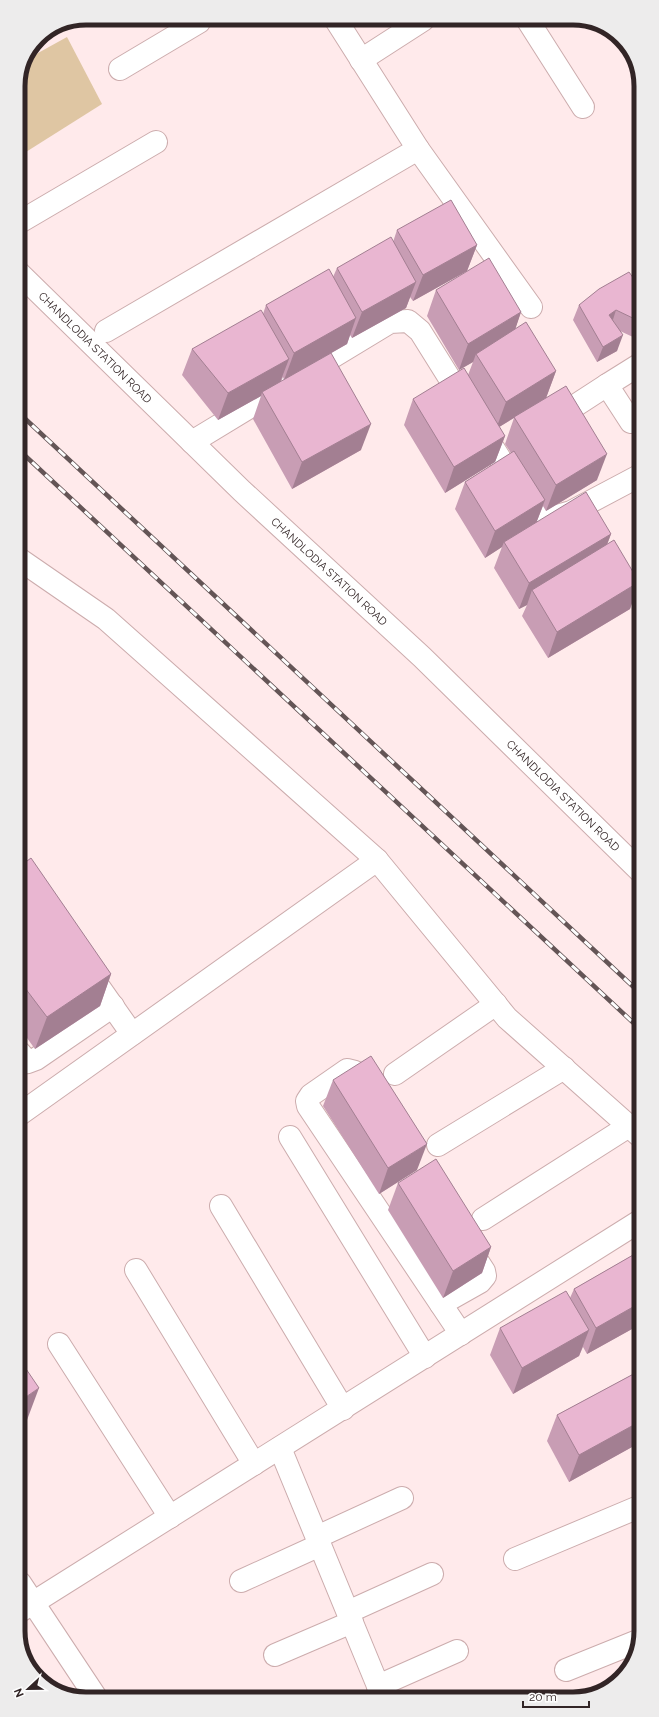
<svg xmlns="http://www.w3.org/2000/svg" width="659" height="1717" font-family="Raleway,sans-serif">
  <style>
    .green { fill: #dfc6a3 }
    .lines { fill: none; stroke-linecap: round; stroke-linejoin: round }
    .minor-casing { stroke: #ccacad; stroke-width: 24 }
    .minor { stroke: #fff; stroke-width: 22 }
    .rail-casing { stroke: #645556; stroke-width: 4.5 }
    .rail { stroke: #fdfdfd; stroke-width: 3; stroke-dasharray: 9; stroke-linecap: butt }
    .wall { fill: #c89db4 }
    .shaded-wall { fill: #a37f92 }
    .building { fill: #e9b6d1; stroke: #a37f92 }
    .labels { text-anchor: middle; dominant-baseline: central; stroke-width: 3.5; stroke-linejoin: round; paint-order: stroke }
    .street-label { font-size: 11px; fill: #322526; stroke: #fdfdfd }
    .rim { fill: none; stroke: #322526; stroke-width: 5 }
  </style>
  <rect width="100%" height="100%" fill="#ffeaeb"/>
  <!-- green -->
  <path class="green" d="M67,37L102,104L18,157V82L29,58Z"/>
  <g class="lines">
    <defs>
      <g id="minor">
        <path d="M527,19L583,107"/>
        <path d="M361,60L423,20"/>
        <path d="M120,69L199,22"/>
        <path d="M418,149L531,307"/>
        <path d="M18,223L156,142"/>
        <path id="s1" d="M18,272L242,491L422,657L640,871"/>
        <path d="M106,331L418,149L336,20"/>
        <path d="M567,411L607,385"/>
        <path d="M631,422L607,385L639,365"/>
        <path d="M482,430L532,510L550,518L571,512L639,476"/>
        <path d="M192,442L390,322L408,321L420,331L465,403"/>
        <path d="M19,559L106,619L377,860L507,1018L640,1136"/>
        <path d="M87,970L132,1034"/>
        <path d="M20,1053L28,1062L36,1059L113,1006"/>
        <path d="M395,1074L496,1004"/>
        <path d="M368,1091L355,1072L347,1070L311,1095L307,1101L308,1106L461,1334"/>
        <path d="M20,1114L377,860"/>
        <path d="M290,1137L425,1357"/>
        <path d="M438,1145L564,1068"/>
        <path d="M221,1206L343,1409"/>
        <path d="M483,1219L629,1126"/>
        <path d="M136,1270L254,1464"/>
        <path d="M441,1304L480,1282L485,1276L484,1271L467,1245"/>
        <path d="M59,1344L170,1517"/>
        <path d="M280,1448L383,1698"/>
        <path d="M317,1537L402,1498"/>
        <path d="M515,1559L641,1506"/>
        <path d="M241,1581L320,1545"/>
        <path d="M20,1583L97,1699"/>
        <path d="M20,1611L640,1221"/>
        <path d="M348,1612L432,1574"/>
        <path d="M275,1655L352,1622"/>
        <path d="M566,1670L638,1641"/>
        <path d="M378,1686L457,1651"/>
      </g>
    </defs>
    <!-- minor casing -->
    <use href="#minor" class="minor-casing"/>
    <!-- minor -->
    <use href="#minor" class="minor"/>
    <defs>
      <g id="rail">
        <path d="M19,413L640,993"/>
        <path d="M19,450L640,1029"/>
      </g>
    </defs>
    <!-- rail casing -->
    <use href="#rail" class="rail-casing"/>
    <!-- rail -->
    <use href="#rail" class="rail"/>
  </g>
  <!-- wall -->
  <g class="wall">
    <path d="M397,230L477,245L467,271L413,301L410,297L406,308L352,338L350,335L347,344L284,380L283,377L281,382L361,450L292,489L253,419L261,396L218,420L182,375L192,349L263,314L266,305L333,277L337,268L393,242Z"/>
    <path d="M639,270V284L636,279Z"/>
    <path d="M639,286V335L633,337L620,331L617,351L597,362L573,320L579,305Z"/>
    <path d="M436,290L521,312L515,329L556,371L546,398L597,480L546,511L543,506L537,521L611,534L607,545L639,582L630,609L548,658L522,616L527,605L519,609L494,568L502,547L485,558L455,509L465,482L511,453L505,444L514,418L499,427L505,436L495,462L445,493L404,425L413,399L468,375L473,362L459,370L427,316Z"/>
    <path d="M19,867L111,974L100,1006L35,1049L19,1027Z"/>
    <path d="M333,1080L417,1170L379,1194L323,1106Z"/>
    <path d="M398,1183L491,1247L482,1273L443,1298L388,1210Z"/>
    <path d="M640,1251L641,1324L587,1354L583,1347L579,1356L513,1394L490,1355L500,1328L570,1298L574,1289Z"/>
    <path d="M641,1370V1442L569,1482L547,1441L557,1415Z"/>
  </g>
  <!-- shaded-wall -->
  <g class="shaded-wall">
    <path d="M477,245L467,271L413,301L423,275Z"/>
    <path d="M416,282L406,308L352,338L362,312Z"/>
    <path d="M616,310L611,326L609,315Z"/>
    <path d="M521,312L512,339L476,354L473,362L459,370L468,344Z"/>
    <path d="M356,318L347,344L284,380L294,353Z"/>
    <path d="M639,321V335L633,337Z"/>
    <path d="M623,335L617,351L597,362L603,347Z"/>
    <path d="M289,359L279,385L262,392L261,396L218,420L228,393Z"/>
    <path d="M556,371L546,398L496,429L506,402Z"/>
    <path d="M371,424L361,450L292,489L302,462Z"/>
    <path d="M505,436L495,462L445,493L454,467Z"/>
    <path d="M607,454L597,480L546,511L556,485Z"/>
    <path d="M545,500L535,526L504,542L502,547L485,558L495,531Z"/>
    <path d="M611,534L601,560L532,590L527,605L519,609L529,583Z"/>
    <path d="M639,582L630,609L548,658L557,632Z"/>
    <path d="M23,837L19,848V840Z"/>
    <path d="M111,974L100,1006L35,1049L47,1017Z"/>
    <path d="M427,1144L417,1170L379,1194L388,1168Z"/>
    <path d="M491,1247L482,1273L443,1298L453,1271Z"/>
    <path d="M640,1303L641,1324L587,1354L596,1328Z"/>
    <path d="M589,1330L579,1356L513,1394L522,1368Z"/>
    <path d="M39,1388L27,1420L20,1425V1401Z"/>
    <path d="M641,1421V1442L569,1482L579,1455Z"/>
  </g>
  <!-- building -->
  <g class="building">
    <path d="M451,200L477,245L423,275L397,230Z"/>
    <path d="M391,237L416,282L362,312L337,268Z"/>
    <path d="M489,258L521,312L468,344L436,290Z"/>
    <path d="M329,269L356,318L294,353L266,305Z"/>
    <path d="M629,272L639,286V321L616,310L609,315L623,335L603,347L579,305L599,289Z"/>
    <path d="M261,310L289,359L228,393L192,349Z"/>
    <path d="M526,322L556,371L506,402L476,354Z"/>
    <path d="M331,353L371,424L302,462L262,392Z"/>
    <path d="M464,368L505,436L454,467L413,399Z"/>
    <path d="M566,386L607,454L556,485L514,417Z"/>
    <path d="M514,451L545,500L495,531L465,482Z"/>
    <path d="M586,492L611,534L529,583L504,542Z"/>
    <path d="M614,540L639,582L557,632L532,590Z"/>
    <path d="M19,831L23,837L19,840Z"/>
    <path d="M31,858L111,974L47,1017L19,980V867Z"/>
    <path d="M371,1056L427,1144L388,1168L333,1080Z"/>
    <path d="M436,1159L491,1247L453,1271L398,1183Z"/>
    <path d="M640,1251V1303L596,1328L574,1289Z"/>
    <path d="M566,1291L589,1330L522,1368L500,1328Z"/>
    <path d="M20,1360L39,1388L20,1401Z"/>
    <path d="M641,1370V1421L579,1455L557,1415Z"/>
  </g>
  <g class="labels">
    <!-- street labels -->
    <g class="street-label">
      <text stroke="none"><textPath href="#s1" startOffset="108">CHANDLODIA STATION ROAD</textPath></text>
      <text stroke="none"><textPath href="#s1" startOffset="432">CHANDLODIA STATION ROAD</textPath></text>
      <text stroke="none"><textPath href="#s1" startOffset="756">CHANDLODIA STATION ROAD</textPath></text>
    </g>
  </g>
  <!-- crop -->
  <path d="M0 0H659V1717H0ZM86 25H573A61 61 0 0 1 634 86V1631A61 61 0 0 1 573 1692H86A61 61 0 0 1 25 1631V86A61 61 0 0 1 86 25Z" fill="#edecec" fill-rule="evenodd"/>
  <path class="rim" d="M86 25H573A61 61 0 0 1 634 86V1631A61 61 0 0 1 573 1692H86A61 61 0 0 1 25 1631V86A61 61 0 0 1 86 25Z"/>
  <!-- north arrow -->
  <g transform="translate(28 1689) rotate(248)" stroke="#fdfdfd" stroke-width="3" paint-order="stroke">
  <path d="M0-3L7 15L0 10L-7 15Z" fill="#322526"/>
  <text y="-6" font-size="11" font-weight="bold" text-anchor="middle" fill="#322526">N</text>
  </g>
  <!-- scale -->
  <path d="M523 1701v6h66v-6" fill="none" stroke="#322526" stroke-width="2"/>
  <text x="529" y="1701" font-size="12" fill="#322526" stroke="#fdfdfd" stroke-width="3" paint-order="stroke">20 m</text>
</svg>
